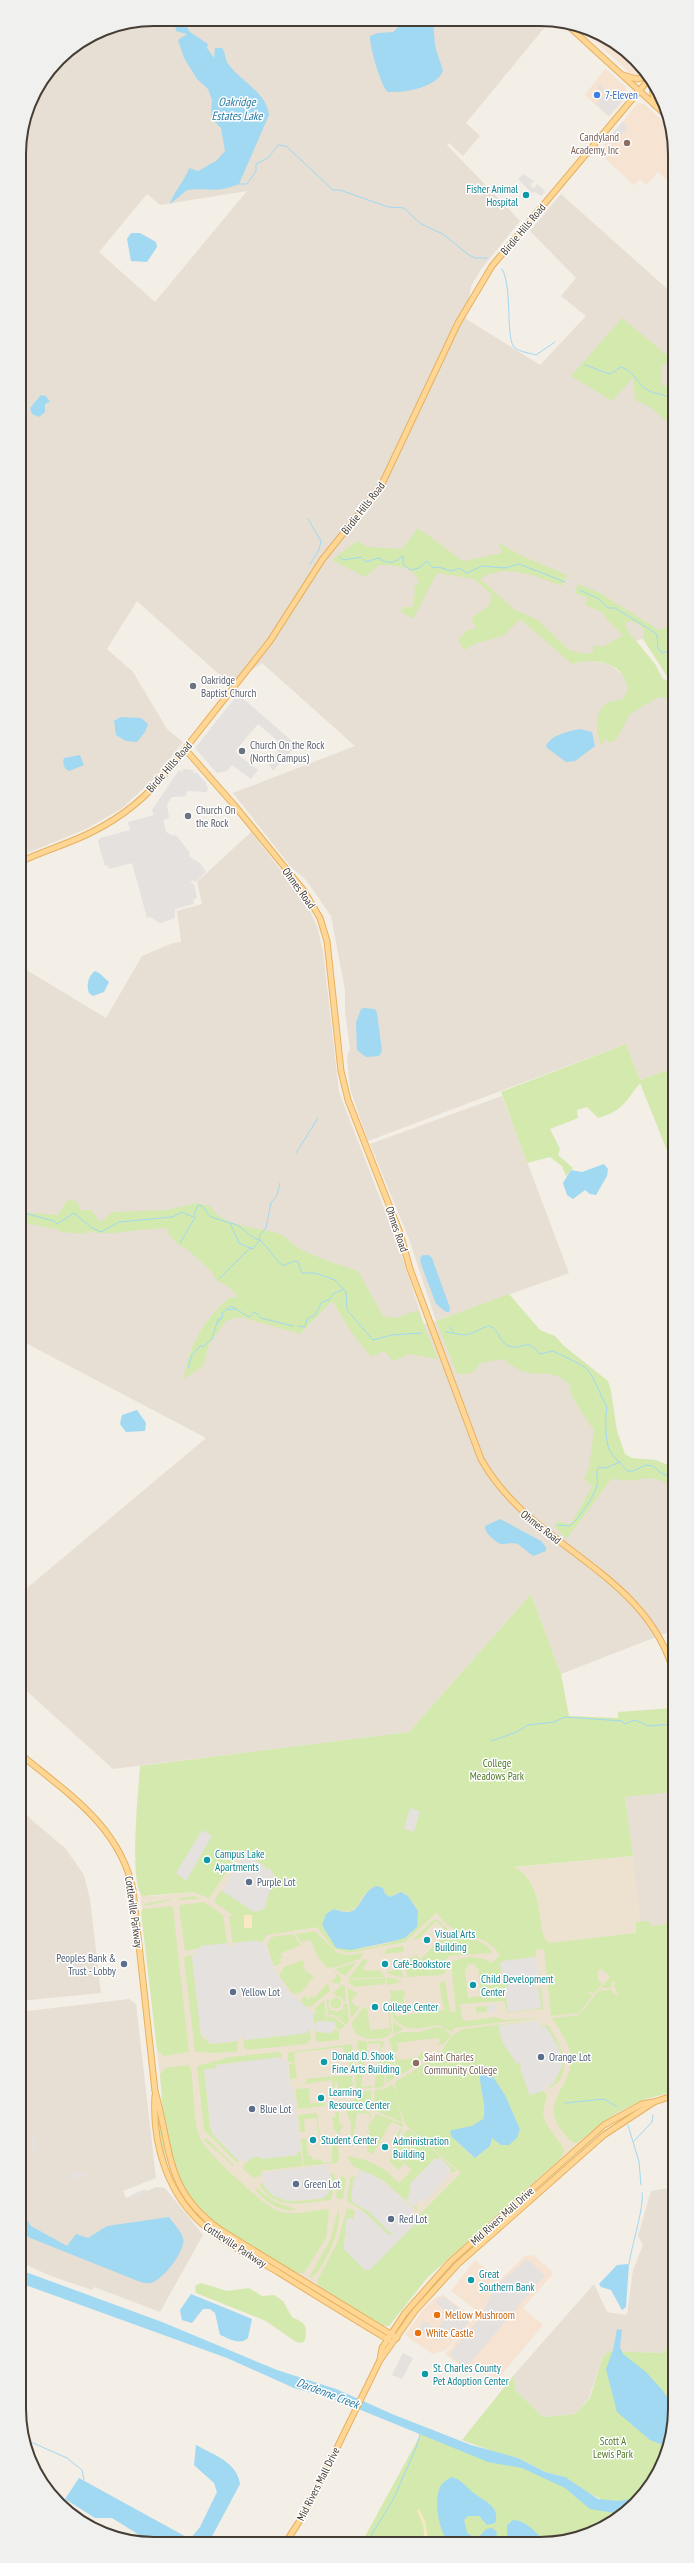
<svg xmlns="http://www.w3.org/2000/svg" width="694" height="2563" font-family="'PT Sans Narrow',sans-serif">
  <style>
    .residential { fill: #e7dfd4; fill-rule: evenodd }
    .commercial { fill: #f6e3d1 }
    .education { fill: #ede2d0 }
    .green { fill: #d4e9ae; fill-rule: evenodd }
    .sand { fill: #f9e8c1 }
    .parking { fill: #e4e1de }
    .water { fill: #a1d8f2 }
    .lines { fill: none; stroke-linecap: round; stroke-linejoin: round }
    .stream { stroke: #a1d8f2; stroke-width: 1 }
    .major-casing { stroke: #e6b161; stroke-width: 7 }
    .major { stroke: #ffd693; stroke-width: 5 }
    .shop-dot { fill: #3f7fe0; stroke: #fff; stroke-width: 1.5 }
    .education-dot { fill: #8d6e63; stroke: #fff; stroke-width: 1.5 }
    .culture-dot { fill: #0f9aa8; stroke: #fff; stroke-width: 1.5 }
    .worship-dot { fill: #6b7280; stroke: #fff; stroke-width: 1.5 }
    .service-dot { fill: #5c6f8a; stroke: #fff; stroke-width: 1.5 }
    .food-dot { fill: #e8710a; stroke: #fff; stroke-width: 1.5 }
    .labels { text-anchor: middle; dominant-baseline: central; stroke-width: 3; stroke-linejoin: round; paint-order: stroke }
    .shop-label { font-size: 11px; fill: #366cbe; stroke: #fff; text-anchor: start }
    .education-label { font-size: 11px; fill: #785e54; stroke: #fff; text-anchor: end }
    .culture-label { font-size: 11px; fill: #0d838f; stroke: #fff; text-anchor: start }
    .street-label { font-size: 11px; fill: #463e35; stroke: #fff }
    .worship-label { font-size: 11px; fill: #5b616d; stroke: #fff; text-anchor: start }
    .park-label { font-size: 11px; fill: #4e7927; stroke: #fff }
    .service-label { font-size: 11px; fill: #4e5e75; stroke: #fff; text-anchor: start }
    .food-label { font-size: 11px; fill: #c56008; stroke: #fff; text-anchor: start }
    .water-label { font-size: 12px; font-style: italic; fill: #297ca4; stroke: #fff }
    .rim { fill: none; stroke: #463e35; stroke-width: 2 }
  </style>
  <rect width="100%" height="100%" fill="#f3eee6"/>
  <!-- residential -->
  <g class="residential">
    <path d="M154,19L549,22L466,123L480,136L463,156L449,143L447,145L520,221L482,268L471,286L466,319L540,365L586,316L561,296L576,278L530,231L561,194L674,295V627L585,660L609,664L623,675L674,683V1068L640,1080L626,1044L368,1141L350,1089L347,1057L350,1048L345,1012V990L331,916L306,880L291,867L233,793L355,746L262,663L230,684L137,601L107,649L133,672L167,729L183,742L155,778L121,809L86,829L20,856L19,146L29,102L59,58L103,29ZM247,191L155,302L99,252L147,194L160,205Z"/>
    <path d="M251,832L306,903L317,926L323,951L339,1092L399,1247L424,1324L436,1321L409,1239L370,1144L502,1096L569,1273L441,1319L446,1332L553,1351L610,1451L674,1478V1630L561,1674L531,1594L409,1732L113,1769L20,1685V1594L206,1438L20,1340V966L106,1018L142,956L173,943L181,942L177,911L202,904L197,882Z"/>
    <path d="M674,1792L675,1930L642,1934L625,1796Z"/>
    <path d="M20,1810L65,1848L84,1875L90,1899L101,1993L20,2001Z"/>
    <path d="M129,1999L136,2004L156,2178L123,2191L126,2198L157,2187L165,2188L203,2235L160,2312L94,2287L92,2290L51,2276L20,2262V2012Z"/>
    <path d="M675,2187V2337L663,2353L608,2351L602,2359L589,2398L575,2414L543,2417L515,2390L514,2375L594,2284L607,2312L627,2315L633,2270L643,2245L638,2236L651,2191Z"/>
  </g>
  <!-- commercial -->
  <g class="commercial">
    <path d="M580,27L607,37L641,65L646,71L638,75L629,72Z"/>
    <path d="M605,69L626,87V92L625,98L609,117L585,95Z"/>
    <path d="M638,103L644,104L672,130L674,186L658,172L646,185L640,179L634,185L598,152Z"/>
    <path d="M533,2255L552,2271V2275L523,2308L543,2325L501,2375L496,2377L461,2366L445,2354L479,2312L451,2291L475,2260L500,2280L525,2256Z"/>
    <path d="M443,2295L470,2315V2323L446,2350L433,2354L405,2335L423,2310L435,2298Z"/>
  </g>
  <!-- education -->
  <path class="education" d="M261,1818L507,1868L633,1856L642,1934L675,2091L633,2104L599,2125L438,2267L418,2287L392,2322L385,2327L221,2227L167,2140L140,1894L152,1896L193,1892L202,1895L218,1885Z"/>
  <!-- green -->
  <g class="green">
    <path d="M622,318L674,361V365L667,363L661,367L662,385L674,388V420L670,424L650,407L635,400L633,378L612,401L571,376Z"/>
    <path d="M418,528L463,561L502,553L499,543L522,556L567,575L562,586C537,577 505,562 480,579L515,610L538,620L569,650L585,654L593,652V645L603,647L623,635L608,621L603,613L586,605L587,598L575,593L578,584L600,593L659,630L674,624V699L659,697L630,714L616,740L609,743L607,738L601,745C596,732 593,712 607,703C611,701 618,700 623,699L628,690C627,685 625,679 623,675C612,660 588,659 572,664L520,619L503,636L477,643L464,650L458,640L467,630L475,629V625L471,622L474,616L490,605L491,594L474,579L437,573L413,619L400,611L405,607H413L415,591L413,589L419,582C412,564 396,566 379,565L365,577L332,560L357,541L368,547L402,549ZM629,621L639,624L643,629V639L670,681L663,679L655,664L628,631L625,624Z"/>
    <path d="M626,1044L640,1080L674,1068V1168L640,1083C625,1102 623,1111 598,1118L587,1107L577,1110L578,1118L550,1129L560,1149L558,1155L573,1168L566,1176L562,1166L550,1157L527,1163L501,1092Z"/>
    <path d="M68,1199L77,1202L81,1210H91L100,1222L113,1212L167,1210L196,1203L210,1206C222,1227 259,1227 280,1234C286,1236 291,1244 297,1247C316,1258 337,1264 358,1271L383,1316L396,1318L418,1310L438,1359L409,1354L393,1361L384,1351L371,1357L352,1333L332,1301L300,1334L240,1317L226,1321L209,1345L203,1366L184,1379C188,1346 205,1318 230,1297L236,1298L238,1296L226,1285L216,1280L212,1272L188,1250L177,1244L167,1232L170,1229C143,1226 114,1238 87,1231L88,1234L60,1232V1230L20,1222V1210L31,1213L58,1215Z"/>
    <path d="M509,1294L540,1330L555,1336L564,1346L608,1381L611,1391L617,1431L625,1454L632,1458L656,1460L674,1468V1486C667,1484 657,1478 649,1478C637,1479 624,1483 612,1478L568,1537L565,1538L554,1526L558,1521L569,1524L572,1522L592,1486L584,1479L589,1467L594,1431L572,1397L569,1384C552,1368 542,1377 525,1372C517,1370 510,1364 503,1359L480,1363C475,1373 468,1375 457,1374L436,1321Z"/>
    <path d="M531,1594L561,1674L569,1716L618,1718V1712L674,1708V1792L625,1797L633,1856L514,1867C548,1885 534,1935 550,1943L636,1933V1922L649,1921L652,1926L674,1923V1920L675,2091L645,2099L616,2113L577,2143C570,2143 567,2137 563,2132C538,2103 571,2088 571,2060C571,2044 560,2032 552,2018L579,2015L600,1989L604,1991L611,1989L613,1993L618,1996L614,1985L616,1980L612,1983L611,1988H601L610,1976L601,1969L597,1972L598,1980L602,1984L594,1994L590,1991L588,1993L592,1996L579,2013L551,2016L544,1949L536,1950V1957L503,1961L500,1963L502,1976L539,1975L540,1973L541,1980L538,1983H535L534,1981L505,1987L508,2012L537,2009L538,1989H535L538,1987L542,1989L543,2009L507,2013L504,2001L460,2004L462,2018L466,2021L496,2017L504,2020L545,2017L454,2028L452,2032L438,2025C420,2028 408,2034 393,2018L390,1998L392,1995L389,1991L402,1990L406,1994L403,1998L404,2007L395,2008L396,2016L444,2010L439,1983L445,1980L450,2012H456L451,1962C463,1956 480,1955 492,1963L500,1955C486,1934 468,1939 452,1928C446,1924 441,1918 436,1913L405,1942L349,1953L333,1948L317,1927L267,1935L262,1942L234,1943L233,1946L229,1916H234L215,1903V1899L223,1888L222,1891L258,1910H264L274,1874L271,1872L272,1870H265L266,1867L246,1854L243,1856L244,1853L241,1851L209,1898L193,1892L143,1896C128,1886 139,1786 140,1766L409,1732ZM371,1888L384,1889L385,1894L390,1897L397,1893H405L416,1907L417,1925C415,1929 409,1937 404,1938C387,1944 352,1954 335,1946L322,1925L328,1912L336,1909C360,1918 356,1899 371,1888ZM475,1964L476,1968H478L481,1996L468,1998L465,1970L467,1969V1965Z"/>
    <path d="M195,1896L200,1899L178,1900L180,1898Z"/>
    <path d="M170,1899L171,1900L146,1906L144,1904Z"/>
    <path d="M204,1902L223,1915L228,1946L226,1943L185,1951L179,1907L180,1905Z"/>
    <path d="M170,1906L173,1908L189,2052L164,2056L157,2050L141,1912L143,1909Z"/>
    <path d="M433,1920H438L443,1924L441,1926L436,1921L419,1939L412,1940Z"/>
    <path d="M444,1925C446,1927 450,1933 453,1934C465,1939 486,1938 492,1953L449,1956L446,1959V1971L442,1975L407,1977L405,1960L417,1955L420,1960L447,1932L442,1927Z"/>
    <path d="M315,1931L337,1953L349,1955L364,1953L360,1959L333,1968L331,1966L328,1969L318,1957L310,1939L302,1943L295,1934Z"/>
    <path d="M293,1934L301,1945L281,1953L283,1958L278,1959L282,1963L274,1966L267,1945L272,1937Z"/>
    <path d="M403,1946L404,1952L384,1954L386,1949Z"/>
    <path d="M195,1955L192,1957L201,2036L211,2044L237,2041L238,2038L237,2051C227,2053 203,2054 195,2051L184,1959L187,1956Z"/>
    <path d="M366,1959L368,1961L363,1968L367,1971L379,1970L385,1977L348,1979L363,1960Z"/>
    <path d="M303,1960L305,1971L314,1976L302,1992L293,1994L279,1976L284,1967Z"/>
    <path d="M357,1962L345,1976L335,1969Z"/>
    <path d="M331,1969L342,1978L339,1984L331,1982L337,1976Z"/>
    <path d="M401,1969L403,1978L386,1973V1972Z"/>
    <path d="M385,1978V1986V1984L354,1987L348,1982L349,1980Z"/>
    <path d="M386,1978H394L402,1982L387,1985Z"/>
    <path d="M328,1983L330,1991L312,2006L306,2007L300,2001L305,1995L308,2000L311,1996L314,1998Z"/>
    <path d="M342,1985L345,1986L346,2001H343L342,1997L336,1996L333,1993Z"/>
    <path d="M347,1987L358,1994L353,1998L352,2002L355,2006L360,2007L351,2018Z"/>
    <circle cx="336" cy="2003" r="5.5"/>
    <path d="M326,1999L330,2000L328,2004L330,2010L337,2012L343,2009V2004L347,2003L349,2021L346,2025L335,2015H328Z"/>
    <path d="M324,2000L326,2015H317L314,2009Z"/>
    <path d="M487,2006V2012L476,2013V2007Z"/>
    <path d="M367,2008L370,2030L390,2028L388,2011L390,2012L392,2031L390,2035C378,2042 352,2041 352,2023L362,2009Z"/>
    <path d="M313,2013L326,2016L325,2021H318L314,2025Z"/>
    <path d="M327,2016L334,2017L345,2026L339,2030L335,2026V2022H326Z"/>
    <path d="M544,2019L502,2025L500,2036L516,2063L519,2062L522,2066L520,2069L530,2095L542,2091L547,2094L543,2113L546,2124L565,2150L560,2159L428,2277L389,2326L381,2325L319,2287L317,2281L338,2241L347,2208L354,2210L355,2213L353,2219L347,2218L345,2232L348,2233L345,2234L344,2249L365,2270L419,2220L417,2217L461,2173L406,2125L396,2098L395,2082L424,2064L436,2059L452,2036L463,2029ZM486,2066L505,2095L520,2129L517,2138L506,2145L499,2144L492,2138L490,2146L477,2157L471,2156L450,2132L477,2125L483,2119C487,2103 477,2081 481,2067Z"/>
    <path d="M393,2021L403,2029L393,2035Z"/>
    <path d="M542,2025H548C560,2042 576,2073 551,2088L548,2085L551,2086C560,2070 566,2058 555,2041L551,2042L554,2039L545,2027H541Z"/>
    <path d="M437,2027L443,2028L451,2035L444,2044L437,2045L440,2041L438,2038L397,2043L398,2052H393L389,2039C406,2029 401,2033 419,2032C425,2031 431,2028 437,2027Z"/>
    <path d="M316,2029L318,2032L332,2033L335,2029L339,2032V2040L318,2042L315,2039Z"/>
    <path d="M307,2030L310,2031L311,2039L307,2044L247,2050L244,2047L243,2037L245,2040L274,2037V2034L276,2037L306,2033Z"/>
    <path d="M358,2040L367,2042V2053L360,2054L359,2050H357Z"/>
    <path d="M369,2041H383L385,2042L379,2052L381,2043L368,2044Z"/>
    <path d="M352,2044L353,2051L351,2052V2055H345L343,2047L300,2052L294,2053L295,2062H288V2053L290,2052Z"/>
    <path d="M423,2051L424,2057L417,2065L402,2074L397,2073L394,2053L399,2060L413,2058L414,2062Z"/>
    <path d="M278,2052L282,2054V2061L281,2058L216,2065V2068L204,2070L210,2127L214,2136L239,2161L242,2159L237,2163L204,2130L197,2066L229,2057Z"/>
    <path d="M392,2052L395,2077L387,2083L383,2053Z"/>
    <path d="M381,2053L385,2083L383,2087L374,2088L379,2055L376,2054Z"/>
    <path d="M362,2056H365L361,2087L372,2086V2088H356L355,2075L359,2072L358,2062Z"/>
    <path d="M348,2057H354C353,2063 354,2072 347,2074L346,2072L350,2071Z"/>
    <path d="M295,2063L297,2078L290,2079L289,2064Z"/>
    <path d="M188,2065L191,2069C194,2090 193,2115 199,2136C203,2150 263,2205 278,2211C293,2216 311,2211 326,2209L329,2212L326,2238L304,2273H296C252,2247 199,2223 177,2174C163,2145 163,2107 160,2075L165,2068Z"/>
    <path d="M336,2076H352L353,2085L350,2091L339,2093L337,2082H335V2093L332,2080L291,2086L306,2083V2079Z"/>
    <path d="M393,2084L403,2123L373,2110L375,2090L384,2089Z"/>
    <path d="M309,2088L310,2103H325V2106L298,2109L295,2089Z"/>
    <path d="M371,2090V2109L353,2107L352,2101L358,2096V2093Z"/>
    <path d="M156,2100L158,2106L167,2166L161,2145Z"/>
    <path d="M345,2107L369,2112L371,2114L365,2150L370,2114L357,2113L352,2145L350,2143L351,2124Z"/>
    <path d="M335,2112H339V2123L343,2126L340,2130V2135L334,2130L332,2117H336Z"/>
    <path d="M317,2113L320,2136H325L326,2142L320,2143L316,2118L304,2119L305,2132H300L298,2115Z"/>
    <path d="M376,2114L403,2124V2127L392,2149L397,2133L403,2127L391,2122L373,2154L367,2151L370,2125Z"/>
    <path d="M409,2129L457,2171L450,2173L451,2169L440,2158L438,2160L435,2158L409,2185L411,2187L407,2201L413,2207L417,2206V2211L384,2181L353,2166L347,2156L366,2160L385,2170L399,2183L412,2170L392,2152L401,2136Z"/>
    <path d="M206,2138L234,2165L233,2166L204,2140Z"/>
    <path d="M306,2138L308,2156H312L313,2160L322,2159L323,2163L332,2162V2145H338L339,2160L336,2163L304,2166L301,2139Z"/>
    <path d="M301,2151L303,2166L261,2171V2176L254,2178L243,2169C244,2160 252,2157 260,2156L262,2159L298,2155V2152Z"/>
    <path d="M392,2154L404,2164L398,2170L389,2161Z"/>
    <path d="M328,2173H333L335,2176L332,2198L329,2200C305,2203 274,2211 260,2185L264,2180L262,2183C277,2207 301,2201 325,2198V2195H328L332,2174Z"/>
    <path d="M343,2176L346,2179L343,2198L339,2200L336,2197L339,2179Z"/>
    <path d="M354,2176L357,2178H354L351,2197L353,2199V2202L368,2211L392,2234L395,2233L393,2235H389L363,2211L347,2201L350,2178Z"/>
    <path d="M256,2188L275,2202L296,2209C282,2215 264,2200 255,2190Z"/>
    <path d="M186,2203L213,2228L251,2252L211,2228Z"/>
    <path d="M338,2210C344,2225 323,2271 311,2278L310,2276L330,2240Z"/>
    <path d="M492,2228L494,2230L443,2276L418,2304L416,2303L441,2274Z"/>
    <path d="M201,2283L227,2291L249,2288L262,2296L274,2295L283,2301L292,2317C304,2323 308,2324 305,2340L302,2343L296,2342L266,2321L196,2293L195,2286Z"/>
    <path d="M675,2337V2417L665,2461L642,2497L632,2499H640L607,2526L557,2543L362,2542L423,2430L535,2470L591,2500L601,2499L576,2487L565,2477L545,2472L518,2458L503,2455L462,2440L514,2375L515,2390L543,2417L575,2414L590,2398L602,2359L608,2351L663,2353Z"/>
  </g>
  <!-- sand -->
  <g class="sand">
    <rect x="244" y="1915" width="8" height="13"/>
    <path d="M419,2509L425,2521L428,2539L424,2536L423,2524L417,2511Z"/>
  </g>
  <!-- parking -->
  <g class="parking">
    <path d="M599,84L617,100L623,95L625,97L609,116L596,104L605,94L597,87Z"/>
    <path d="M623,121L627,128L614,143L609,138Z"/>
    <path d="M523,174L534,181L530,185L534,189L537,184L543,189L545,192L541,196L535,192L532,193L518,179Z"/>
    <path d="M238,694L292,741L293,749L273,771L268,763L283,745L258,724L236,750L238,755L258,770L251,779L232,765L227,771L217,773L195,748Z"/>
    <path d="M183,769L193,770L194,774L196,772L207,784L205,786L208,787L207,792L187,791L186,796L172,797L167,804L169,818L163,820L166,832L173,836L176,835L190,853L189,856L201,864L206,872L196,882L193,880L190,883L194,884L197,898L193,900L194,904L175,909V918L160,923L150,917L147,918L132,863L109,869L108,865L105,866L98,842L100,838L130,830L128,822L154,815L152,810L179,770L182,772Z"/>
    <path d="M410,1808L420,1811L414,1832L404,1829Z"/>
    <path d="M202,1830L212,1836L186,1881L176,1873Z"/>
    <path d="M245,1854L266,1867L265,1871L269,1868L272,1870L271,1872L274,1874L264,1910H259L256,1913L222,1891Z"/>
    <path d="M258,1940L259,1943L265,1944L273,1966L285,1987L313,2013L314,2025L317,2024V2021L335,2022L332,2033L318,2032L316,2029L307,2030V2033L276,2037L274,2034V2037L245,2040L244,2037H238L237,2041L211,2044L204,2036H201L192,1957L195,1956L194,1950H200V1946L226,1943L227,1947L234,1946V1943Z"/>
    <path d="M536,1957L539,1976L506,1979L505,1976L502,1977L500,1963L503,1961Z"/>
    <path d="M534,1980L535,1989H539L541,2008L508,2012L505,1987H508V1983Z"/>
    <circle cx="492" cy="2008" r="4.5"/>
    <path d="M540,2021L541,2027L545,2026L554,2039L551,2042L555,2041L558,2046L562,2067L552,2086L549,2085L542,2091L530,2095L520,2069L522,2066L519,2062L517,2064L503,2043L498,2026Z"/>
    <path d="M281,2057L282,2061L287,2060L290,2086H293L301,2151L298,2152V2155L261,2159L260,2156L252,2158L246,2163L242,2159L239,2161L212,2133L204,2070L216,2068V2065Z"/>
    <path d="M35,2137L37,2153L33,2154L31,2138Z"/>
    <path d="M436,2158L438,2160L440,2158L451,2169L445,2175L447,2178L423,2202L420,2200L414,2207L407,2200L411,2187L409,2185Z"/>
    <path d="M329,2165L328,2173L332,2174L328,2195H325V2198L287,2201L272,2195L262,2183L265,2181L261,2173Z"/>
    <path d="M359,2170L373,2175L391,2188L414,2211L413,2214L419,2220L370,2270H365L344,2249L345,2234H348L345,2232L347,2218L353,2219L359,2208L389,2235H393L395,2233L392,2234L368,2211L352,2202L353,2199L351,2198L354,2178H357Z"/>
    <path d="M85,2173V2177L70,2179L69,2174Z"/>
    <path d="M145,2189L147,2193L132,2199L131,2195Z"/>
    <path d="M527,2259L545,2275L470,2363L462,2365L449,2355L479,2319L495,2287Z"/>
    <path d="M441,2297L443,2299L444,2297L469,2316L466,2320L469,2322L456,2338L439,2327L449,2313L436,2303Z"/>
    <path d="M424,2321L446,2335V2339L434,2340L418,2329Z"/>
    <path d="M403,2353L413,2358L402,2379L392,2375Z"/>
  </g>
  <!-- water -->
  <g class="water">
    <path d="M171,19L184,23L190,32L208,44L207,48L214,58L215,48H222C225,52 225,57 227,62C237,79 267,92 269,115L239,184C216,194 209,187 187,190L170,204C172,195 188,175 189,168L198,171L216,161L225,151L221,128L211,118L212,100L208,89L197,79L184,58L178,40L187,34L176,31L175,22Z"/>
    <path d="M404,21H433L435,46L443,71C436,88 404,93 388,92C381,87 369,45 370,36L378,33L393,32Z"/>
    <path d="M131,233H140L156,242L157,247L147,262L131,261L127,239Z"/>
    <path d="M41,395L46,396L50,402L45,404V412L39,417L32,414L30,408Z"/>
    <path d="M121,717L141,718L148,724L145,732L137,742L126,741L116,735L114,721Z"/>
    <path d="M580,729L592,732L595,746L575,761L566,762L547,748L546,746C550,735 570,731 580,729Z"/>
    <path d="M80,755L84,765L69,771C64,769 62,763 64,758Z"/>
    <path d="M95,971L99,973L109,982L104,992L93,996L89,993C86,986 88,976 95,971Z"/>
    <path d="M364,1008L375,1009L377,1013L382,1051L379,1056L366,1057L357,1050L356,1023L361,1009Z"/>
    <path d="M604,1164L608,1169L607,1176L596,1195L590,1194L585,1190L573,1199L567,1195L563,1183L571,1170L582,1172Z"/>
    <path d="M423,1255H429L432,1258L450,1308L449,1312H446L436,1304L421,1264L420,1258Z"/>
    <path d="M137,1410L146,1423L145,1431L126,1432L120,1424L122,1415Z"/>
    <path d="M500,1519L541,1541L546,1547V1551L533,1556L518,1544C502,1541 504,1550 490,1536C487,1533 485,1531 485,1526Z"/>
    <path d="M377,1886L383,1888L385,1894L390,1897L401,1892L408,1896L418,1911L417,1927L405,1938L394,1941L351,1950L336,1948L322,1925L326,1914L334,1909C338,1910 342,1912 347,1912C361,1913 362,1889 377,1886Z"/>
    <path d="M486,2066L505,2095L520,2129L517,2138L509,2145H501L492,2138L490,2146L475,2158L452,2137L450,2132L452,2130L472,2126L483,2119C488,2104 476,2080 481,2067Z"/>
    <path d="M20,2210L31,2226L67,2246L76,2234L88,2238L107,2226L169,2217C174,2224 181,2231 183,2238C187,2249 162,2282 150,2283C147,2284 141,2282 138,2281L28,2237L20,2228Z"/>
    <path d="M629,2264L626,2307L622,2310L611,2290L601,2287L599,2284L617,2265Z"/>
    <path d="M20,2270L162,2322L277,2370L336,2389L392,2414L471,2445L518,2458L545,2472L565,2477L598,2499L618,2501L642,2497L620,2514L590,2509L565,2488L522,2468L488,2462L334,2399L294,2388L227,2358L20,2283Z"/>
    <path d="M191,2294L252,2319L248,2338C240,2346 228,2338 220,2335L215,2313L210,2309H203L192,2323L182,2320L180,2310Z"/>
    <path d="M617,2329L622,2330L620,2347L623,2354L646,2372L663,2391L675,2410L668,2447L650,2440L617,2412L606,2369L613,2350Z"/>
    <path d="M196,2445C214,2455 237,2462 240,2484L209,2542L149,2541L112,2518H95L65,2499L79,2478L190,2539L200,2527L217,2492L214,2483L194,2465Z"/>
    <path d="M452,2477C462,2480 467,2488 475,2494C484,2501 501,2507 495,2523L487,2525L479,2516H468L464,2520L467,2533L477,2539L486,2529L492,2528L497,2532L495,2543L450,2542C438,2533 434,2500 440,2487C443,2482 447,2479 452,2477Z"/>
    <path d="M513,2520C528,2521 536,2533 546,2543H507V2525Z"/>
  </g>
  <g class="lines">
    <!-- stream -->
    <g class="stream">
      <path d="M239,184H247L256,171V164L268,158L278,145L286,146L333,190H340L388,207L404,208L421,224L443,234L469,255L475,258H488"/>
      <path d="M502,269C513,287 505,341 515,348C520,352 530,353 536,355L555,342"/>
      <path d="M585,365L610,374L621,367C640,374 636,390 659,394C665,395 666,397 674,396"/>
      <path d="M308,519L321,541L319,550L310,564"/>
      <path d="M339,557L344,560L361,557L366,562L379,558C388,565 394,563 403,556V564L410,570L419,568L427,561L433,568L438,567L452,571L459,568L467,573L482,566L505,568L519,564L565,582"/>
      <path d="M580,590L599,599L608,608H615L654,632L657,635L658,649L663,653L673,650L674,661"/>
      <path d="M674,671V674"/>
      <path d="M296,1153L318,1118"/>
      <path d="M20,1212L54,1221L57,1224L74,1213L92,1228L101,1232L119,1222L172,1217L182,1212L193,1217L198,1205L202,1206L211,1217L230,1223L239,1243L253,1249L260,1240C269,1248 274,1259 283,1266L294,1261L298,1262L302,1273H315L335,1280L346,1292L347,1310L373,1340L392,1335L422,1333"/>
      <path d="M231,1223C243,1225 250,1239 260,1240L259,1236L266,1228L271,1203L277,1195L280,1183"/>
      <path d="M180,1243L196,1216"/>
      <path d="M219,1279L251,1247"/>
      <path d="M228,1310L235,1309"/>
      <path d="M218,1323L222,1318"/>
      <path d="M298,1326L305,1327L307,1319L315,1315L322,1302L329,1300L334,1293L343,1290"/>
      <path d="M450,1327L454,1333"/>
      <path d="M446,1332C455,1333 464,1337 472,1333C479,1331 482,1327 490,1326C500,1331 499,1342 509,1346C523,1351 526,1336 540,1354L553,1351C559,1354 583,1365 586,1368C595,1378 600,1395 607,1407C605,1416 605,1443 610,1451C614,1459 622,1463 627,1471H633L646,1465L653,1466L661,1473L674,1478"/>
      <path d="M188,1368L192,1355L201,1345L203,1347L212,1339L218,1319L222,1318L223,1312L231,1306L249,1317L255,1312L261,1318L293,1326"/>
      <path d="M557,1525L569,1526C578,1521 595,1495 597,1485C599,1479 594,1473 599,1467L606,1468L620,1462"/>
      <path d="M491,1741L517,1732L528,1725L554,1722L565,1717L622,1721L624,1724L635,1720L649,1726L674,1724"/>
      <path d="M565,2103L604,2099L617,2107"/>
      <path d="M628,2125L639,2162L641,2185"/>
      <path d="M634,2141L652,2122L653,2115"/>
      <path d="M629,2264C631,2248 645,2204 642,2193"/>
      <path d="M24,2439L67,2458L82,2470L84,2480"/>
      <path d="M367,2542L393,2500L416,2448L420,2434"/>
    </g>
    <defs>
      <g id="major">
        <path d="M564,22L668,117"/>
        <path d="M623,75L637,79L649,76"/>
        <path d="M652,82L654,104"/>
        <path d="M185,749L235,806L304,891L320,918L327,941L341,1071L348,1100L400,1233L410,1269L481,1459C530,1548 647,1571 674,1674"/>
        <path d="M20,862C43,851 68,844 90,833C121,818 149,795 170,768L270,641L322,560L381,486L458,323L492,266L650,78"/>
        <path d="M20,1754C67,1793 120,1826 133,1890L155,2091C172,2150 164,2191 222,2231L397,2338"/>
        <path d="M155,2096C152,2145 168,2197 208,2229C229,2246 254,2258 278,2272C315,2295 352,2318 389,2340"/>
        <path d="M380,2360L415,2311L458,2264L604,2135L654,2102L675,2095"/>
        <path d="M286,2542L306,2511L380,2360L382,2348L405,2313L450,2262L604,2125L642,2104L654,2102"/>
      </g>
    </defs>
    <!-- major casing -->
    <use href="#major" class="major-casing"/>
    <!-- major -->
    <use href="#major" class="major"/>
  </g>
  <!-- markers -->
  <circle class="shop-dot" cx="597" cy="95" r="4"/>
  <g class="education-dot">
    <circle cx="627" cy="143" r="4"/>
    <circle cx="416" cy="2063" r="4"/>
  </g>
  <g class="culture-dot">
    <circle cx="526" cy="195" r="4"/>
    <circle cx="207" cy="1860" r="4"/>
    <circle cx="427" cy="1940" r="4"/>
    <circle cx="385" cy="1964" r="4"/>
    <circle cx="473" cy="1985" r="4"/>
    <circle cx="375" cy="2007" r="4"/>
    <circle cx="324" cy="2062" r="4"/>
    <circle cx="321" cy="2098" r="4"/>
    <circle cx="313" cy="2140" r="4"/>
    <circle cx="385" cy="2147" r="4"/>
    <circle cx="471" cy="2280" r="4"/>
    <circle cx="425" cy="2374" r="4"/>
  </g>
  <g class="worship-dot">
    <circle cx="193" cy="686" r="4"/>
    <circle cx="242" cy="751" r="4"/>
    <circle cx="188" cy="816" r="4"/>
  </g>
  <g class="service-dot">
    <circle cx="249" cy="1882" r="4"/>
    <circle cx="124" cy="1964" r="4"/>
    <circle cx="233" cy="1992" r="4"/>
    <circle cx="541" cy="2057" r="4"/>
    <circle cx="252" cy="2109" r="4"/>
    <circle cx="296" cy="2184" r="4"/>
    <circle cx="391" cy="2219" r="4"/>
  </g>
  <g class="food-dot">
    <circle cx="437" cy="2315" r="4"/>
    <circle cx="418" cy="2333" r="4"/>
  </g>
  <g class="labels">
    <!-- shop labels -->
    <g class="shop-label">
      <text x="605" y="95">7-Eleven</text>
    </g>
    <!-- education labels -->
    <g class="education-label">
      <text x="619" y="137">Candyland<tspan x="619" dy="13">Academy, Inc</tspan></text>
      <text x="424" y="2057" text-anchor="start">Saint Charles<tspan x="424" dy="13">Community College</tspan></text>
    </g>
    <!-- culture labels -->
    <g class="culture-label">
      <text x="518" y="189" text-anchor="end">Fisher Animal<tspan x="518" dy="13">Hospital</tspan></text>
      <text x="215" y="1854">Campus Lake<tspan x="215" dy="13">Apartments</tspan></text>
      <text x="435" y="1934">Visual Arts<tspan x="435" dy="13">Building</tspan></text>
      <text x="393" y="1964">Café-Bookstore</text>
      <text x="481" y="1979">Child Development<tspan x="481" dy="13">Center</tspan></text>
      <text x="383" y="2007">College Center</text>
      <text x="332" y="2056">Donald D. Shook<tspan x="332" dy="13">Fine Arts Building</tspan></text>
      <text x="329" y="2092">Learning<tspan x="329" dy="13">Resource Center</tspan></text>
      <text x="321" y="2140">Student Center</text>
      <text x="393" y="2141">Administration<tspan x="393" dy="13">Building</tspan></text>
      <text x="479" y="2274">Great<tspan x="479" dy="13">Southern Bank</tspan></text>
      <text x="433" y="2368">St. Charles County<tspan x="433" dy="13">Pet Adoption Center</tspan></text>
    </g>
    <!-- street labels -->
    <g class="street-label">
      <text transform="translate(523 229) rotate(-50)">Birdie Hills Road</text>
      <text transform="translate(363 508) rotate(-52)">Birdie Hills Road</text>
      <text transform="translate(169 767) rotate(-49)">Birdie Hills Road</text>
      <text transform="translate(299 888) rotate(54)">Ohmes Road</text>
      <text transform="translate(397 1229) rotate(71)">Ohmes Road</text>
      <text transform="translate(541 1527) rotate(38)">Ohmes Road</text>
      <text transform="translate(134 1912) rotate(82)">Cottleville Parkway</text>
      <text transform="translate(502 2216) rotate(-42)">Mid Rivers Mall Drive</text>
      <text transform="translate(235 2245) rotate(33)">Cottleville Parkway</text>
      <text transform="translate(318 2484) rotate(-63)">Mid Rivers Mall Drive</text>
    </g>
    <!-- worship labels -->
    <g class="worship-label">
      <text x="201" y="680">Oakridge<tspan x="201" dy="13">Baptist Church</tspan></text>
      <text x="250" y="745">Church On the Rock<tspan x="250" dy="13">(North Campus)</tspan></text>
      <text x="196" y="810">Church On<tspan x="196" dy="13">the Rock</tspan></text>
    </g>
    <!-- park labels -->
    <g class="park-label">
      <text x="497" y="1763">College<tspan x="497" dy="13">Meadows Park</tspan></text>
      <text x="613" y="2441">Scott A<tspan x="613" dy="13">Lewis Park</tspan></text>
    </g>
    <!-- service labels -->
    <g class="service-label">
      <text x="257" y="1882">Purple Lot</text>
      <text x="116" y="1958" text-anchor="end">Peoples Bank &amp;<tspan x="116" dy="13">Trust - Lobby</tspan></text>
      <text x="241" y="1992">Yellow Lot</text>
      <text x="549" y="2057">Orange Lot</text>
      <text x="260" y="2109">Blue Lot</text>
      <text x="304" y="2184">Green Lot</text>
      <text x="399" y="2219">Red Lot</text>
    </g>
    <!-- food labels -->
    <g class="food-label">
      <text x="445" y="2315">Mellow Mushroom</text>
      <text x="426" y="2333">White Castle</text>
    </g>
    <!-- water labels -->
    <g class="water-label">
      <text x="237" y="101">Oakridge<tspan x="237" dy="14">Estates Lake</tspan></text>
      <text transform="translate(328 2393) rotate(21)">Dardenne Creek</text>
    </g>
  </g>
  <!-- crop -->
  <path d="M0 0H694V2563H0ZM154 26H540A128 128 0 0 1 668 154V2409A128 128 0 0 1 540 2537H154A128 128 0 0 1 26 2409V154A128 128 0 0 1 154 26Z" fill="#f0f0ef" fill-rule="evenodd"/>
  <path class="rim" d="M154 26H540A128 128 0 0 1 668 154V2409A128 128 0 0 1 540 2537H154A128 128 0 0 1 26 2409V154A128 128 0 0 1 154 26Z"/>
</svg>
